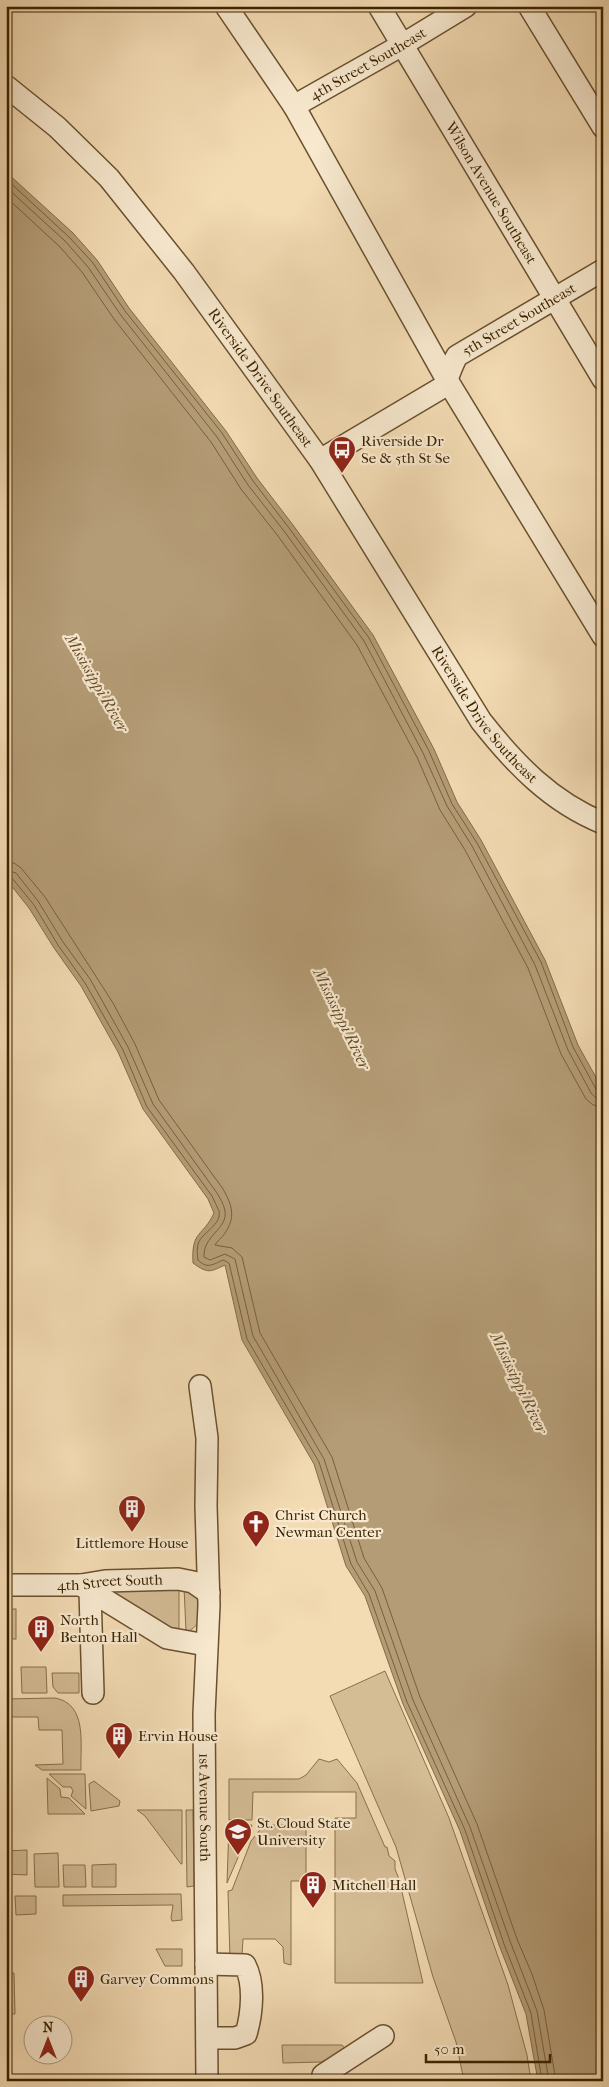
<svg xmlns="http://www.w3.org/2000/svg" width="609" height="2087" font-family="'IM FELL French Canon',serif">
  <style>
    .green { fill: #d4bc95; stroke: #88704b }
    .water { fill: #b49c76; stroke: #846c47 }
    .lines { fill: none; stroke-linecap: round; stroke-linejoin: round }
    .shore { stroke: #78603c; stroke-width: 1 }
    .minor-casing { stroke: #69512e; stroke-width: 24 }
    .minor { stroke: #f7e8ce; stroke-width: 21 }
    .labels { text-anchor: middle; dominant-baseline: central; stroke-width: 4.5; stroke-linejoin: round; paint-order: stroke }
    .street-label { font-size: 15px; fill: #3b2301; stroke: #f7e8ce }
    .poi-label { font-size: 15px; fill: #3b2301; stroke: #f7e8ce; text-anchor: start }
    .water-label { font-size: 16px; font-style: italic; fill: #654d2a; stroke: #f7e8ce }
  </style>
  <rect width="100%" height="100%" fill="#f3dbb3"/>
  <filter id="stains"><feTurbulence type="fractalNoise" baseFrequency=".004" numOctaves="4"/><feColorMatrix values="0 0 0 0 .2 0 0 0 0 .09 0 0 0 0 .02 0 0 0 .5 -.17"/></filter>
  <radialGradient id="worn" r=".72"><stop offset=".6" stop-color="#630" stop-opacity="0"/><stop offset="1" stop-color="#630" stop-opacity=".3"/></radialGradient>
  <!-- green -->
  <g class="green">
    <path d="M103,1585L179,1588V1631L172,1632Z"/>
    <path d="M184,1587L199,1594C199,1609 204,1626 186,1632Z"/>
    <rect x="6" y="1609" width="10" height="30"/>
    <path d="M21,1667H46L47,1693H22Z"/>
    <path d="M385,1671L449,1818L508,1985L527,2055L531,2081H464L456,2042L433,1977L396,1847L330,1696Z"/>
    <path d="M52,1673H79V1693H58L53,1687Z"/>
    <path d="M55,1698C88,1704 80,1745 81,1770H42L35,1765L63,1764L62,1730H39L38,1717H6V1699Z"/>
    <path d="M319,1759L329,1762L337,1759L357,1783L385,1847H387L389,1856L395,1861V1869L399,1879L423,1983H335V1818H356V1792H253L252,1820H229V1779H299L306,1775Z"/>
    <path d="M49,1774H85L86,1809L71,1796L73,1791L71,1787H63Z"/>
    <path d="M47,1778L60,1789L61,1797L69,1798L85,1814H48Z"/>
    <path d="M94,1781L120,1801L119,1806L91,1811L89,1784Z"/>
    <path d="M137,1810H182V1864H181L145,1816Z"/>
    <path d="M186,1810H193L194,1886L187,1887Z"/>
    <path d="M229,1825H252L227,1883Z"/>
    <path d="M264,1825H306V1881H291V1965L284,1963L283,1947L275,1939H243L242,1955L230,1959L228,1891L232,1890L251,1841Z"/>
    <path d="M27,1850V1875L6,1874V1851Z"/>
    <path d="M58,1853L59,1887H35L34,1854Z"/>
    <path d="M116,1864V1887H92V1865Z"/>
    <path d="M63,1865H85L86,1887H64Z"/>
    <path d="M181,1894L182,1920L172,1921L171,1918L173,1905L63,1906V1895Z"/>
    <path d="M15,1896H36V1914L16,1915Z"/>
    <path d="M156,1949H182V1966H165Z"/>
    <path d="M9,1973H14L15,2014H6V1985H10Z"/>
    <path d="M282,2045H342L347,2050L321,2062L283,2063Z"/>
  </g>
  <!-- water -->
  <path class="water" d="M6,172L73,233L97,260L129,308L226,431L257,478L293,525L373,635L434,749L457,802L481,840L545,960L578,1045L603,1090V2081H538L526,2014L499,1945L460,1831L403,1704L365,1596L346,1566L314,1464L242,1340L225,1265C210,1272 208,1274 193,1263C191,1230 203,1237 214,1213L208,1199L143,1109L118,1052L81,986L54,948L29,908L6,879Z"/>
  <g class="lines">
    <!-- shore -->
    <g class="shore">
      <path d="M6,179L69,237L93,263L125,311L222,433L253,481L289,528L369,638L429,751L452,804L477,843L541,962L573,1047L596,1089L603,1093"/>
      <path d="M6,187L65,241L88,267L120,314L217,437L248,485L284,531L364,641L423,753L447,806L472,846L535,965L568,1050L591,1093L596,1098L603,1099"/>
      <path d="M6,197L60,247L82,272L114,319L211,442L241,489L278,536L357,645L417,757L440,810L465,850L528,968L561,1054L586,1099L593,1105L603,1106"/>
      <path d="M6,862L14,863L21,868L45,897L113,1003L135,1044L159,1100L223,1189C232,1205 236,1217 225,1233C222,1238 217,1241 215,1245L232,1248L242,1257L260,1333L332,1457L364,1558L382,1588L420,1697L477,1824L517,1939L532,1974L544,2010L556,2081"/>
      <path d="M6,870L16,873L38,901L63,942L90,979L128,1047L153,1104L217,1193C220,1198 224,1205 225,1211C228,1229 203,1235 204,1257L210,1260L225,1254L235,1259L253,1336L324,1459L357,1562L375,1591L413,1700L470,1827L510,1941L537,2011L549,2081"/>
      <path d="M6,876L12,878L34,905L58,945L85,983L123,1050L147,1107L212,1196C214,1201 217,1206 219,1211C222,1225 202,1232 198,1244C197,1249 197,1255 198,1260C207,1269 212,1265 223,1260L229,1263L247,1339L319,1462L351,1564L369,1594L407,1702L465,1830L504,1944L531,2013L542,2081"/>
    </g>
    <defs>
      <g id="minor">
        <path d="M226,6L294,106L447,380L603,636"/>
        <path id="s1" d="M379,6L603,379"/>
        <path d="M529,6L603,127"/>
        <path id="s2" d="M6,86L57,127L109,178L184,272L320,460L481,721C515,764 551,802 603,823"/>
        <path id="s3" d="M294,106L402,45L466,6"/>
        <path id="s4" d="M320,460L443,387C449,377 451,366 457,356L603,270"/>
        <path id="s5" d="M200,1386L207,1438L206,1506L209,1605L204,1714L207,2081"/>
        <path id="s6" d="M6,1585H81L105,1581L178,1579L193,1582L209,1593"/>
        <path d="M81,1585L167,1638L206,1645"/>
        <path d="M90,1591L93,1693"/>
        <path d="M206,1964L245,1965C255,1984 252,2014 246,2034L235,2038H207"/>
        <path d="M323,2075L383,2036"/>
      </g>
    </defs>
    <!-- minor casing -->
    <use href="#minor" class="minor-casing"/>
    <!-- minor -->
    <use href="#minor" class="minor"/>
  </g>
  <!-- icons -->
  <defs>
    <symbol id="bus-pin" viewBox="-11 -11 22 30"><path d="M0 17L-7.5 6A9.5 9.5 0 1 1 7.5 6Z" fill="#8f2418" stroke="#f7e8ce"/><path d="M-5-6H5V4H4V6H2V4H-2V6H-4V4H-5ZM-3.5-4V0h7V-4ZM-3.5 1.2v1.5H-2V1.2ZM2 1.2v1.5H3.5V1.2Z" fill="#fff"/></symbol>
    <symbol id="building-pin" viewBox="-11 -11 22 30"><path d="M0 17L-7.5 6A9.5 9.5 0 1 1 7.5 6Z" fill="#8f2418" stroke="#f7e8ce"/><path d="M-4-6H4V6H1V3H-1V6H-4ZM-2.5-4.3h1.7v1.8h-1.7ZM.8-4.3h1.7v1.8H.8ZM-2.5-1h1.7V.8h-1.7ZM.8-1h1.7V.8H.8Z" fill="#fff"/></symbol>
    <symbol id="church-pin" viewBox="-11 -11 22 30"><path d="M0 17L-7.5 6A9.5 9.5 0 1 1 7.5 6Z" fill="#8f2418" stroke="#f7e8ce"/><path d="M-1.2-6h2.4v3.5h3.3v2.4h-3.3V6h-2.4V-.1h-3.3v-2.4h3.3Z" fill="#fff"/></symbol>
    <symbol id="university-pin" viewBox="-11 -11 22 30"><path d="M0 17L-7.5 6A9.5 9.5 0 1 1 7.5 6Z" fill="#8f2418" stroke="#f7e8ce"/><path d="M0-5L7-2L0 1L-7-2ZM-4 1L0 2.5L4 1V4Q0 6-4 4Z" fill="#fff"/></symbol>
  </defs>
  <g fill-rule="evenodd">
    <use href="#bus-pin" x="326" y="434" width="32" height="43"/>
    <use href="#building-pin" x="116" y="1493" width="32" height="43"/>
    <use href="#church-pin" x="240" y="1508" width="32" height="43"/>
    <use href="#building-pin" x="25" y="1613" width="32" height="43"/>
    <use href="#building-pin" x="103" y="1720" width="32" height="43"/>
    <use href="#university-pin" x="222" y="1816" width="32" height="43"/>
    <use href="#building-pin" x="297" y="1869" width="32" height="43"/>
    <use href="#building-pin" x="65" y="1963" width="32" height="43"/>
  </g>
  <g class="labels">
    <!-- street labels -->
    <g class="street-label">
      <text stroke="none"><textPath href="#s3" startOffset="85">4th Street Southeast</textPath></text>
      <text stroke="none"><textPath href="#s1" startOffset="218">Wilson Avenue Southeast</textPath></text>
      <text stroke="none"><textPath href="#s4" startOffset="249">5th Street Southeast</textPath></text>
      <text stroke="none"><textPath href="#s2" startOffset="389">Riverside Drive Southeast</textPath></text>
      <text stroke="none"><textPath href="#s2" startOffset="794">Riverside Drive Southeast</textPath></text>
      <text stroke="none"><textPath href="#s6" startOffset="104">4th Street South</textPath></text>
      <text stroke="none"><textPath href="#s5" startOffset="422">1st Avenue South</textPath></text>
    </g>
    <!-- poi labels -->
    <g class="poi-label">
      <text x="361" y="441">Riverside Dr<tspan x="361" dy="17">Se &amp; 5th St Se</tspan></text>
      <text x="275" y="1515">Christ Church<tspan x="275" dy="17">Newman Center</tspan></text>
      <text x="132" y="1543" text-anchor="middle">Littlemore House</text>
      <text x="60" y="1620">North<tspan x="60" dy="17">Benton Hall</tspan></text>
      <text x="138" y="1736">Ervin House</text>
      <text x="257" y="1823">St. Cloud State<tspan x="257" dy="17">University</tspan></text>
      <text x="332" y="1885">Mitchell Hall</text>
      <text x="100" y="1979">Garvey Commons</text>
    </g>
    <!-- water labels -->
    <g class="water-label">
      <text transform="translate(97 683) rotate(60)">Mississippi River</text>
      <text transform="translate(342 1019) rotate(64)">Mississippi River</text>
      <text transform="translate(519 1383) rotate(64)">Mississippi River</text>
    </g>
  </g>
  <!-- margin -->
  <rect width="609" height="2087" fill="none" stroke="#f3dbb3" stroke-width="25"/>
  <rect x="8" y="8" width="594" height="2072" fill="none" stroke="#3b2301" stroke-width="2.5"/>
  <rect x="12" y="12" width="584" height="2062" fill="none" stroke="#3b2301"/>
  <!-- north arrow -->
  <g transform="translate(48 2040)"><circle r="24" fill="#f7e8ce" stroke="#ac997c"/>
  <path d="M0-4L9 19L0 12L-9 19Z" fill="#8f2418"/>
  <text y="-8" font-size="14" font-weight="bold" text-anchor="middle" fill="#3b2301">N</text>
  </g>
  <!-- scale -->
  <path d="M426 2054v8h124v-8" fill="none" stroke="#3b2301" stroke-width="2.5"/>
  <text x="434" y="2054" font-size="15" fill="#3b2301" stroke="#f7e8ce" stroke-width="4" paint-order="stroke">50 m</text>
  <rect width="100%" height="100%" filter="url(#stains)"/>
  <rect width="100%" height="100%" fill="url(#worn)"/>
</svg>
